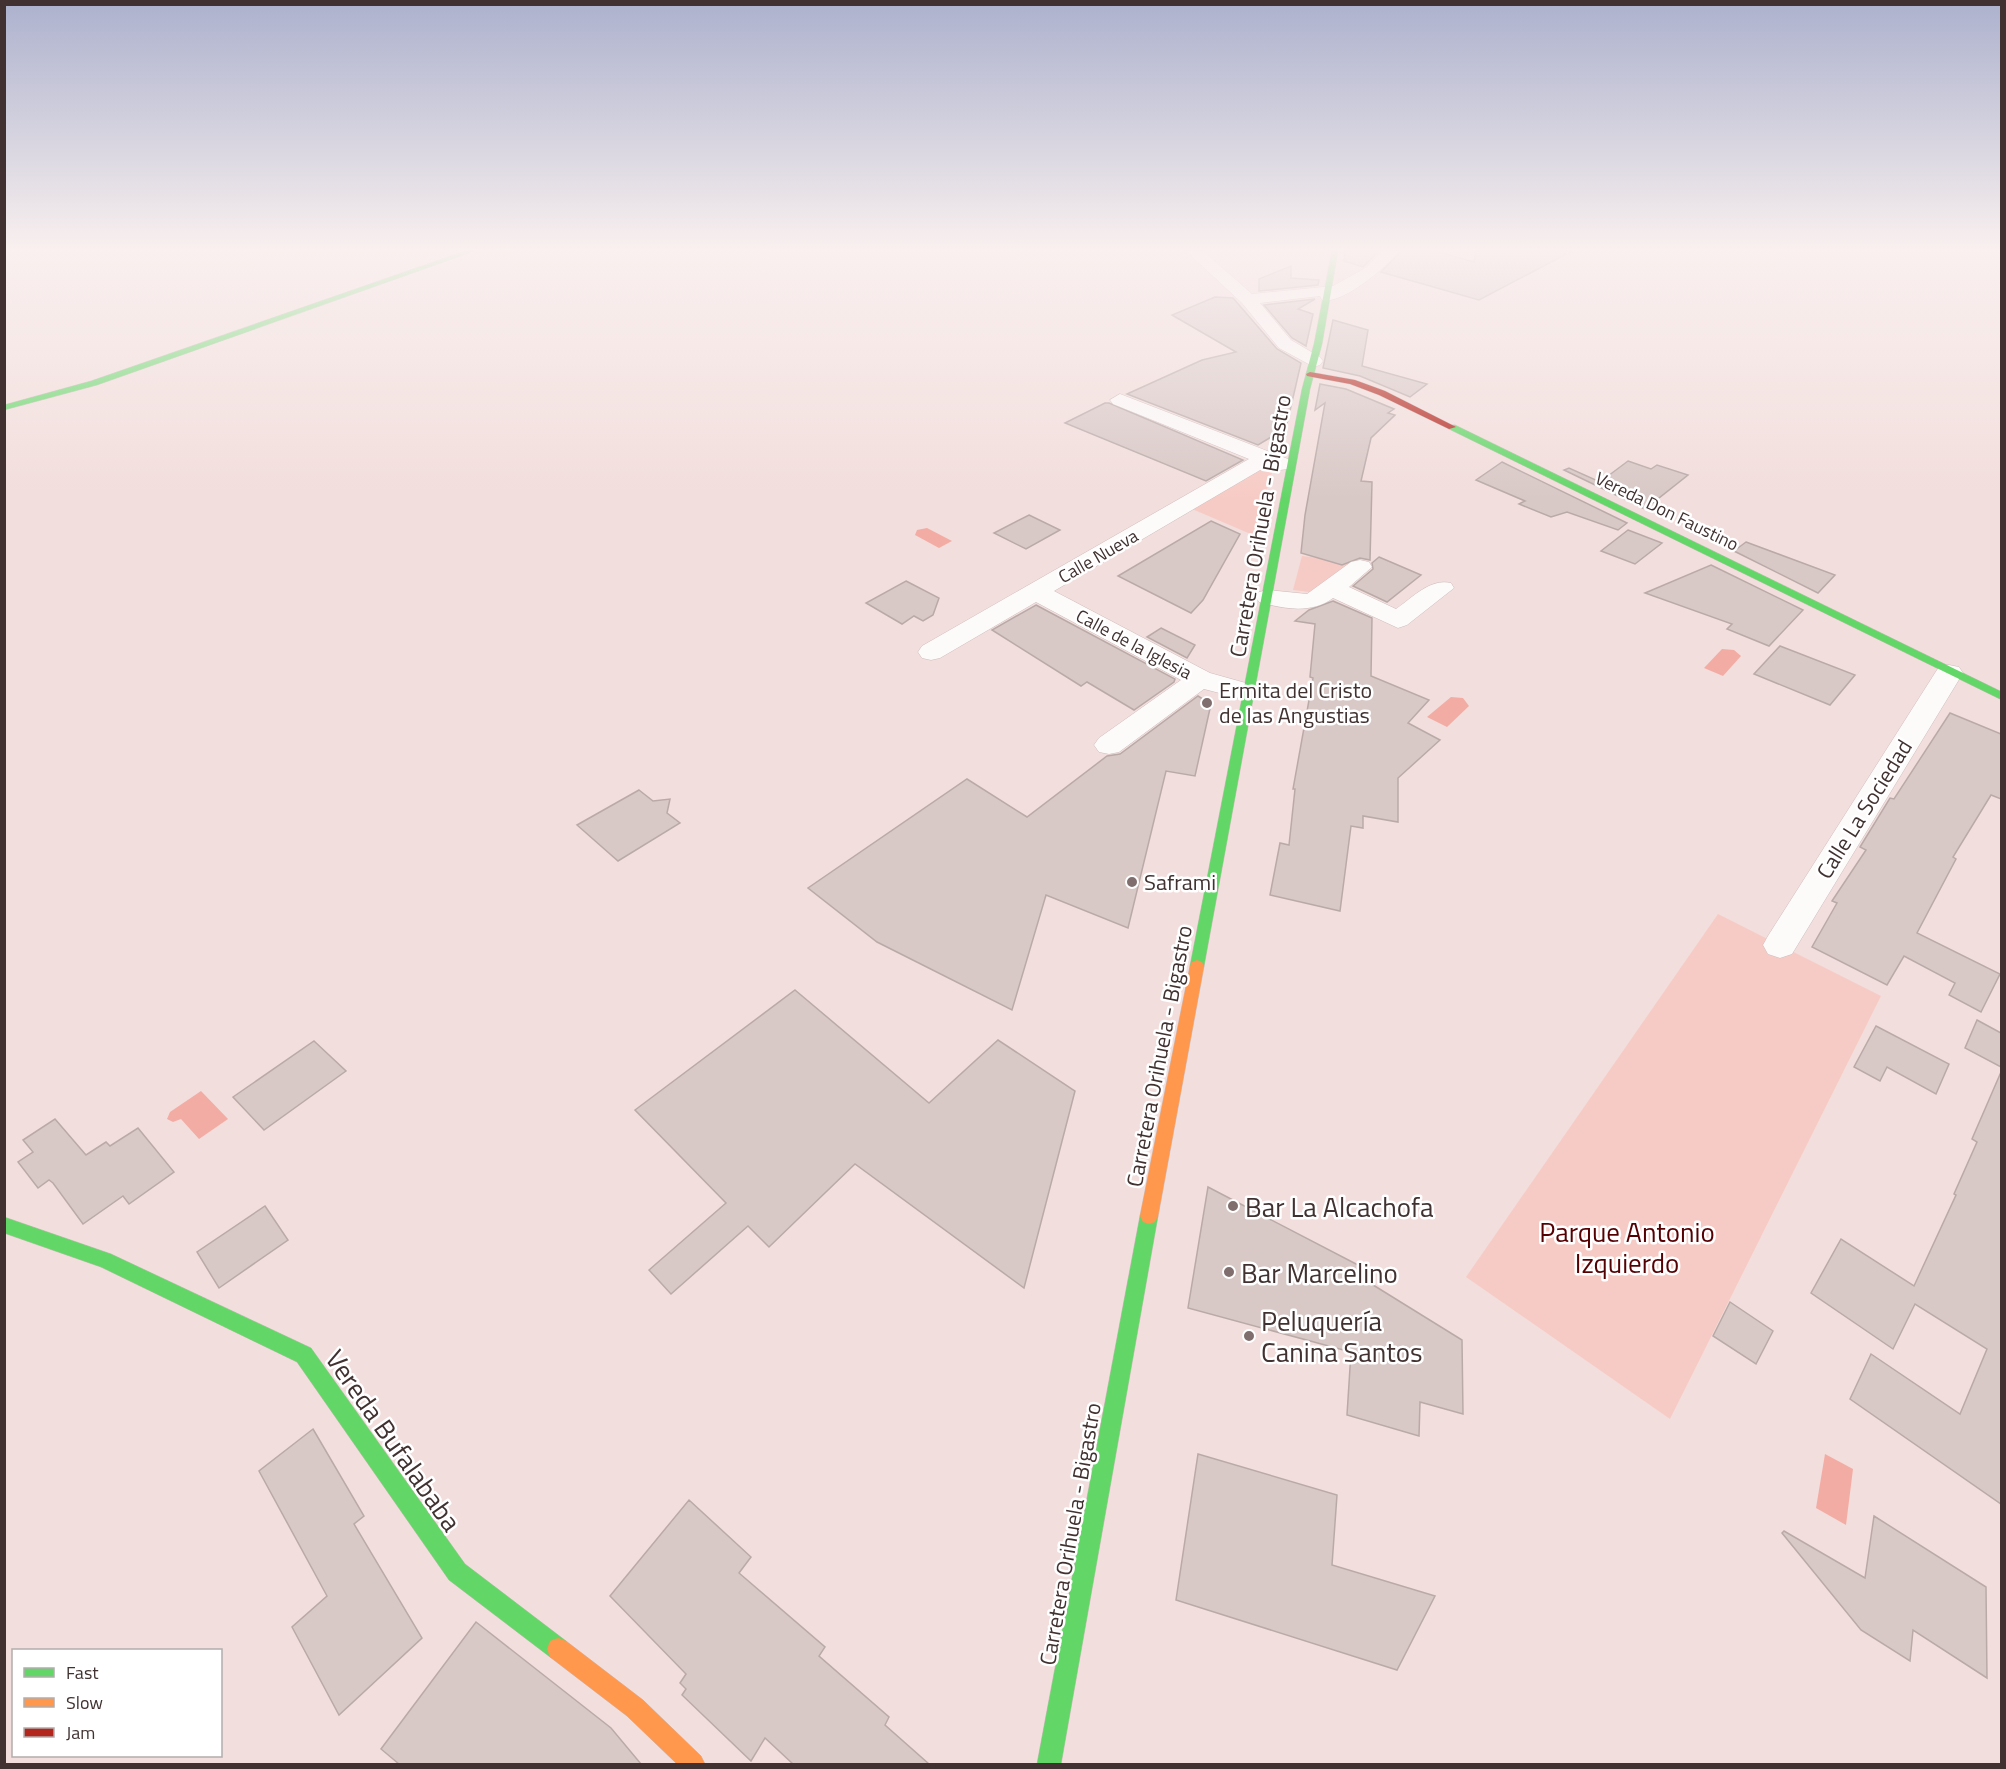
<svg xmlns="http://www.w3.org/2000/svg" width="2006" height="1769" font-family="'Titillium Web',sans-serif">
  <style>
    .green { fill: #f7cbc5 }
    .water { fill: #f3aca4 }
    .building { fill: #d8c8c6; stroke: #b9aaa8; stroke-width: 1.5 }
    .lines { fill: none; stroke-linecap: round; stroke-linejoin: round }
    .street-casing { stroke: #cdbdbc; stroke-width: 1 }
    .fast-casing { stroke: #cdbdbc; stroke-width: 1 }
    .slow-casing { stroke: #cdbdbc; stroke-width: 1 }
    .jam-casing { stroke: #cdbdbc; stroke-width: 1 }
    .street { fill: #fdfafa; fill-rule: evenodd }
    .fast { fill: #63d668; fill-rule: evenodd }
    .slow { fill: #ff974d; fill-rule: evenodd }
    .jam { fill: #b3261e; fill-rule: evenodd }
    .poi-dot { fill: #7f6e6d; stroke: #fff; stroke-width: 2 }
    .labels { text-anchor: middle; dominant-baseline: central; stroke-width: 5; stroke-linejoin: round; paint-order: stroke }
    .far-street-label { font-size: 18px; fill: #413231; stroke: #fff }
    .street-label { font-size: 22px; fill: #413231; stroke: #fff }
    .poi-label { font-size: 22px; fill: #413231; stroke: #fff; text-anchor: start }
    .near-poi-label { font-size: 27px; fill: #413231; stroke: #fff; text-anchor: start }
    .near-park-label { font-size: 27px; fill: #550104; stroke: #fff }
    .near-street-label { font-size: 27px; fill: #413231; stroke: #fff }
  </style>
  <rect width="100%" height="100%" fill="#f2dedc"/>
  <!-- green -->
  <g class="green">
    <path d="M1257,467L1272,473L1253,535L1192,509Z"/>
    <path d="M1302,556L1356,562L1317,593L1293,590Z"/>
    <path d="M1718,914L1881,996L1670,1419L1466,1277Z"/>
  </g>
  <!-- water -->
  <g class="water">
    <path d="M927,528L952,541L939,548L915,535L917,530Z"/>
    <path d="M1722,649L1734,650L1741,656L1723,676L1704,668Z"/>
    <path d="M1451,697L1463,698L1469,706L1447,727L1427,717Z"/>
    <path d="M201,1091L228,1119L199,1139L181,1119L173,1122L167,1119L170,1112Z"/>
    <path d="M1825,1454L1853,1469L1846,1525L1816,1508Z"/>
  </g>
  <!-- building -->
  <g class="building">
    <path d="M1345,251H1379L1363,267L1344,261Z"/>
    <path d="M1401,251H1436L1474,262L1476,251H1572L1479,300L1381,272Z"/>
    <path d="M1291,266V278L1319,280L1318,285L1259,291V279Z"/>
    <path d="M1215,297L1233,298L1277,349L1301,363L1286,428L1258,445L1127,394L1202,360L1236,352L1172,315Z"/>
    <path d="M1315,299L1298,309L1313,314L1306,346L1292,338L1264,305Z"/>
    <path d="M1333,320L1368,330L1362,366L1427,384L1410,397L1360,376L1323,368Z"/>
    <path d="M1320,384L1346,389L1394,409L1388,413L1395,415L1371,438L1361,481L1372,482L1370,560L1360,558L1342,565L1301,553L1305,515L1325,403L1315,410Z"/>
    <path d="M1105,403H1109L1243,460L1206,481L1065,423Z"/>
    <path d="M1628,461L1651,469L1657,465L1688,475L1645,509L1564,470L1569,468L1600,482Z"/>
    <path d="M1502,462L1627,523L1618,530L1567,512L1551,517L1519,504L1525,501L1476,480Z"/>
    <path d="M1029,515L1060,530L1026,549L994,533Z"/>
    <path d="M1211,521L1240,534L1203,600L1191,613L1118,576Z"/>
    <path d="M1628,530L1662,543L1635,564L1601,551Z"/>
    <path d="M1746,542L1835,575L1818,593L1734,551Z"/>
    <path d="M1379,557L1421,575L1387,602L1353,586L1373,569L1372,563Z"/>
    <path d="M1711,565L1803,610L1769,646L1727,629L1732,624L1645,593Z"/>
    <path d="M906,581L939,598L933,615L923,621L914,616L902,624L866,603Z"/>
    <path d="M1333,601L1372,618L1371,676L1429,700L1408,723L1440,740L1398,778V822L1363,816V828L1351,826L1340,911L1270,895L1280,843L1289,845L1295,789H1293L1313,678L1310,677L1315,624L1295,621L1309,610Z"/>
    <path d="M1036,605L1175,679L1174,682L1134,710L1087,682L1081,686L992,630Z"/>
    <path d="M1161,628L1195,645L1187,658L1147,637Z"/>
    <path d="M1780,646L1855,675L1830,705L1754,674Z"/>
    <path d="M1198,696L1211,704L1195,776L1166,771L1128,928L1046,895L1012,1010L877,942L808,888L967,779L1027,817L1107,756L1120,754Z"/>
    <path d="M1950,713L2001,734V799L1991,795L1953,857L1956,859L1917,933L2000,974L1981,1012L1949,995L1955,983L1904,956L1887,985L1812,947L1837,903L1832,901L1866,850L1860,847L1890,798L1894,799Z"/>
    <path d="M639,790L653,801L670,799L667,813L680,823L618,861L577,825Z"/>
    <path d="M795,990L929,1103L998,1040L1075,1091L1024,1288L855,1164L769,1247L748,1226L671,1294L649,1270L726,1203L635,1110Z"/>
    <path d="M1977,1020L2001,1033V1067L1965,1048Z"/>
    <path d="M1876,1026L1949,1064L1936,1094L1887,1067L1880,1081L1854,1067Z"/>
    <path d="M314,1041L346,1071L264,1130L233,1097Z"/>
    <path d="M2001,1072V1504L1850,1399L1871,1354L1960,1414L1987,1349L1915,1304L1893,1349L1811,1293L1841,1239L1914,1286L1956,1195L1954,1194L1977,1142L1972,1139Z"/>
    <path d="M55,1119L86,1155L106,1142L110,1146L138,1128L174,1172L129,1204L123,1196L83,1224L53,1183L49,1180L38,1188L18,1162L33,1152L23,1140Z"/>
    <path d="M1208,1187L1358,1265L1357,1275L1462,1340L1463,1414L1420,1402L1419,1436L1347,1415L1351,1352L1188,1308Z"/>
    <path d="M265,1206L288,1240L219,1288L197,1252Z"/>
    <path d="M1730,1302L1773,1331L1756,1364L1713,1336Z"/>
    <path d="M313,1429L364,1516L354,1524L422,1638L339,1715L292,1627L327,1596L259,1471Z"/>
    <path d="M1198,1454L1337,1495L1332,1565L1435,1596L1397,1670L1176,1600Z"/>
    <path d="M689,1500L751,1557L739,1573L825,1647L819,1656L889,1717L885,1725L929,1764H793L765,1738L751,1761L682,1695L686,1689L680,1683L686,1674L610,1596Z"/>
    <path d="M1874,1516L1986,1587L1987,1678L1913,1630L1910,1661L1861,1630L1782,1533L1784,1531L1865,1578Z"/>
    <path d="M476,1622L611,1728L641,1764H399L381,1749Z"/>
  </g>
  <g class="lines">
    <defs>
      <g id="street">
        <path d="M1186,251H1203L1252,294L1333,286L1367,267L1382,251H1399C1387,267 1342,305 1322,300L1320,296L1260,303L1291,340L1320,357L1323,361L1320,365L1314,367L1279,348L1242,303Z"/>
        <path d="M1120,394L1288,459L1291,464L1288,469L1280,470L1267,466L1054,591L1210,673L1260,687L1264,693L1260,699L1250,701L1204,689L1119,752L1109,754L1099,752L1094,745L1099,738L1181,680L1036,602L940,658L931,660L922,658L918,652L922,646L1249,459L1113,404L1110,400Z"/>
        <path d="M1360,560L1369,562L1372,567L1349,587L1396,609C1412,598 1430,578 1451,583L1454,588L1407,625L1398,628L1333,598C1312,614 1284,609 1259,602L1256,597L1259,592L1268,590L1307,594L1351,562Z"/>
        <path d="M1949,665L1959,667L1963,673L1792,954L1780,958L1768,954L1763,945L1768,936L1935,673L1939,667Z"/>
      </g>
      <g id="fast">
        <path d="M465,251H475L97,385L4,410V405L91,381Z"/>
        <path d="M1332,251H1338L1322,344L1310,389L1204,966L1202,970H1192L1190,966L1302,389L1314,344Z"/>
        <path d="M1449,425H1455L2002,692V700L1449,429Z"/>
        <path d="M1149,1208L1155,1210L1158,1216L1061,1764H1037L1140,1216L1143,1210Z"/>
        <path d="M4,1217L111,1254L311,1348L465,1564L566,1641L569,1649L566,1657L558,1660L550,1657L449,1580L297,1362L101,1267L4,1233Z"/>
      </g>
      <g id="slow">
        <path d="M1197,960L1202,962L1204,966L1158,1216L1155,1222L1149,1224L1143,1222L1140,1216L1190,966L1192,962Z"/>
        <path d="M558,1638L566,1641L643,1700L701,1756L705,1764H677L627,1716L550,1657L547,1649L550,1641Z"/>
      </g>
      <path id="jam" d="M1310,372L1355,380L1385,391L1456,427L1449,429L1379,395L1350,384L1307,376L1306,374Z"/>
    </defs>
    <!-- street casing -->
    <use href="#street" class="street-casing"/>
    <!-- fast casing -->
    <use href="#fast" class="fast-casing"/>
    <!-- slow casing -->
    <use href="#slow" class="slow-casing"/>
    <!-- jam casing -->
    <use href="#jam" class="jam-casing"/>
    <!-- street -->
    <use href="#street" class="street"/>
    <!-- fast -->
    <use href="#fast" class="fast"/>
    <!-- slow -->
    <use href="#slow" class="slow"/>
    <!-- jam -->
    <use href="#jam" class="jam"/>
  </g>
  <!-- sky -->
  <linearGradient id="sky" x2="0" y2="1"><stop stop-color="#acb1cd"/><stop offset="0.5" stop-color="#f9f0ef"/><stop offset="1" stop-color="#f9f0ef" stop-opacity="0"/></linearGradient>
  <rect width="2006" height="499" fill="url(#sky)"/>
  <!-- markers -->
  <g class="poi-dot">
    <circle cx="1207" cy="703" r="6"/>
    <circle cx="1132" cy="882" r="6"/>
    <circle cx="1233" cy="1206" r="6"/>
    <circle cx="1229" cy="1272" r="6"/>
    <circle cx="1249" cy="1336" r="6"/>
  </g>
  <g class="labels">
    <!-- far-street labels -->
    <g class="far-street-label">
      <text transform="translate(1667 511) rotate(26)">Vereda Don Faustino</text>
      <text transform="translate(1098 556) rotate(-30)">Calle Nueva</text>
      <text transform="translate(1134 644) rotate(28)">Calle de la Iglesia</text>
    </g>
    <!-- street labels -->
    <g class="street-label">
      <text transform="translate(1260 526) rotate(-80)">Carretera Orihuela - Bigastro</text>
      <text transform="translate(1864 809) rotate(-58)">Calle La Sociedad</text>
      <text transform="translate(1159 1056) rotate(-79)">Carretera Orihuela - Bigastro</text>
      <text transform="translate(1070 1534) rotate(-80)">Carretera Orihuela - Bigastro</text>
    </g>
    <!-- poi labels -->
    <g class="poi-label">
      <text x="1219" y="690">Ermita del Cristo<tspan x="1219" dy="25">de las Angustias</tspan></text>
      <text x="1144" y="882">Saframi</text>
    </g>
    <!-- near-poi labels -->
    <g class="near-poi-label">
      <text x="1245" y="1206">Bar La Alcachofa</text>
      <text x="1241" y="1272">Bar Marcelino</text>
      <text x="1261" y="1320">Peluquería<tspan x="1261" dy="31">Canina Santos</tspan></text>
    </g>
    <!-- near-park labels -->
    <g class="near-park-label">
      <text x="1627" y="1231">Parque Antonio<tspan x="1627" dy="31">Izquierdo</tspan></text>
    </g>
    <!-- near-street labels -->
    <g class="near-street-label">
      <text transform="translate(394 1440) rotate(55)">Vereda Bufalababa</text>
    </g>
  </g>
  <!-- border -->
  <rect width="2006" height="1769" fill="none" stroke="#413231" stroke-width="12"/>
  <!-- legend -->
  <rect x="12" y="1649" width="210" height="108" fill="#ffffff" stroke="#b3adad" stroke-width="1.5"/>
  <rect x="24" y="1668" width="30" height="9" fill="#63d668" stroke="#b3adad" stroke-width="1.5"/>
  <text x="66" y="1679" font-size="18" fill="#413231">Fast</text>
  <rect x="24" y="1698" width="30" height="9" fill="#ff974d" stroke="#b3adad" stroke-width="1.5"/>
  <text x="66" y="1709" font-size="18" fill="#413231">Slow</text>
  <rect x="24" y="1728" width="30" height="9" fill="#b3261e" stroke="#b3adad" stroke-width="1.5"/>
  <text x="66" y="1739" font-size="18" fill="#413231">Jam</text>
</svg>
